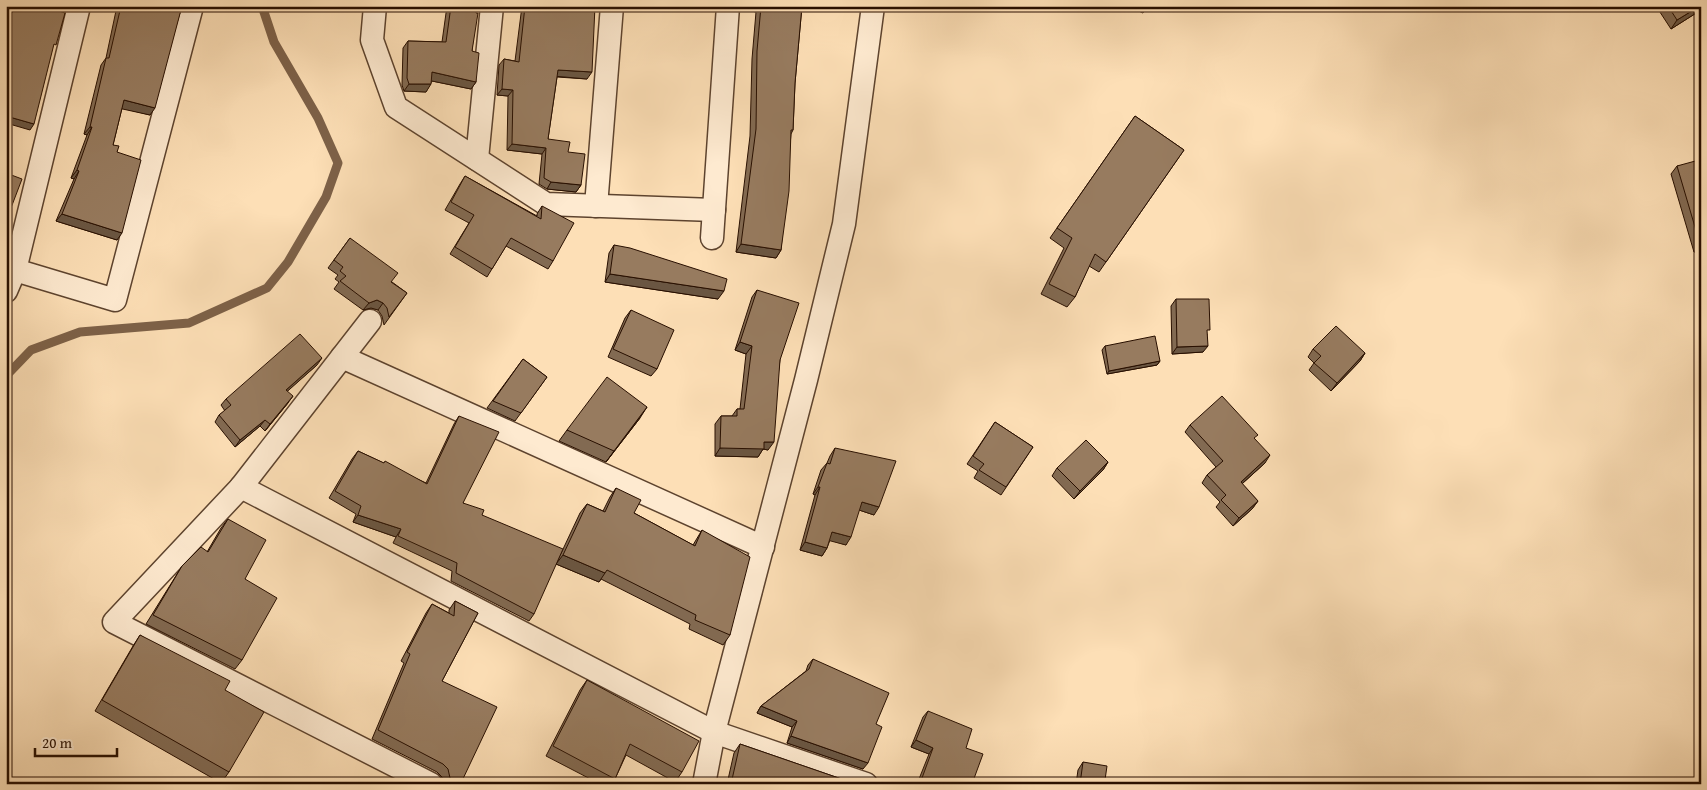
<svg xmlns="http://www.w3.org/2000/svg" width="1707" height="790" font-family="'Gentium Book Plus',serif">
  <style>
    .lines { fill: none; stroke-linecap: round; stroke-linejoin: round }
    .stream { stroke: #7d6148; stroke-width: 9 }
    .street-casing { stroke: #5d432e; stroke-width: 25 }
    .street { stroke: #feead0; stroke-width: 22 }
    .wall { fill: #826a52; stroke: #280f00 }
    .shaded-wall { fill: #6a5642; stroke: #280f00 }
    .building { fill: #977b5f; stroke: #280f00 }
  </style>
  <rect width="100%" height="100%" fill="#fddfb6"/>
  <filter id="stains"><feTurbulence type="fractalNoise" baseFrequency=".004" numOctaves="4"/><feColorMatrix values="0 0 0 0 .2 0 0 0 0 .09 0 0 0 0 .02 0 0 0 .5 -.17"/></filter>
  <radialGradient id="worn" r=".72"><stop offset=".6" stop-color="#630" stop-opacity="0"/><stop offset="1" stop-color="#630" stop-opacity=".3"/></radialGradient>
  <g class="lines">
    <!-- stream -->
    <path class="stream" d="M6,376L31,350L80,332L189,323L267,288L288,262L326,197L338,163L318,118L274,42L262,6"/>
    <defs>
      <g id="street">
        <path d="M375,6L372,40L396,107L546,204L714,210"/>
        <path d="M477,159L492,6"/>
        <path d="M596,206L612,6"/>
        <path d="M712,238L728,6"/>
        <path d="M15,270L115,300L192,6"/>
        <path d="M6,291L15,270L79,6"/>
        <path d="M370,321L241,487L114,622L431,784"/>
        <path d="M342,357L763,547"/>
        <path d="M241,487L714,732L866,784"/>
        <path d="M704,784L714,732L806,380L844,224L873,6"/>
      </g>
    </defs>
    <!-- street casing -->
    <use href="#street" class="street-casing"/>
    <!-- street -->
    <use href="#street" class="street"/>
  </g>
  <!-- wall -->
  <g class="wall">
    <path d="M117,6H182L150,115L122,108L113,145L117,152V240L56,221L74,179L71,178L87,135L84,134L101,65L106,58Z"/>
    <path d="M447,6H476L472,51L476,82L471,89L432,81L426,92L404,91L402,85L403,48L408,41L442,42Z"/>
    <path d="M522,6H595L587,79L557,77L548,139L568,152L581,185L576,192L547,189L539,184L542,154L507,150L508,96L497,95L499,65L504,59L515,61Z"/>
    <path d="M752,6H802L795,83L793,130L791,134L781,250L776,258L736,252L750,136L752,59L756,12L752,11Z"/>
    <path d="M1656,6H1701V10L1671,29Z"/>
    <path d="M1135,116L1184,150L1099,272L1089,266L1075,297L1067,307L1041,294L1064,248L1050,238Z"/>
    <path d="M1677,166L1701,167V251L1694,252L1671,174Z"/>
    <path d="M465,176L537,216V214L542,206L553,261L548,269L506,246L487,277L450,254L469,223L445,210L460,184Z"/>
    <path d="M350,238L392,282L407,293L384,325L382,316L378,310L371,308L363,310L334,289L339,282L335,279L338,275L328,268Z"/>
    <path d="M614,245L718,299L605,282L609,253Z"/>
    <path d="M757,290L780,360L768,450L763,449L758,457L715,456V424L721,416H732L737,409H740L746,354L735,350L752,297Z"/>
    <path d="M1176,299L1207,334L1203,352L1172,354L1171,306Z"/>
    <path d="M631,310L657,369L651,376L608,357L625,318Z"/>
    <path d="M1105,346L1160,361L1157,365L1107,374L1102,350Z"/>
    <path d="M1313,349L1365,353L1360,361L1331,391L1309,370L1314,363L1308,357Z"/>
    <path d="M523,359L547,377L515,421L487,408Z"/>
    <path d="M317,365L287,391L288,403L265,431L260,426L235,447L215,422L219,415L225,411L221,405L226,399Z"/>
    <path d="M459,416L463,503L482,515L534,614L529,621L451,581L452,571L393,543L396,537L353,522L356,514L329,498L352,459L358,451L426,483L454,424Z"/>
    <path d="M640,418L606,462L559,441L567,430Z"/>
    <path d="M995,422L1033,447L1001,495L974,478L978,471L967,464Z"/>
    <path d="M1190,425L1255,439L1265,463L1242,484L1258,501L1252,509L1233,526L1216,507L1220,502L1202,483L1207,475L1216,467L1185,432Z"/>
    <path d="M835,448L874,515L859,510L846,545L830,540L827,548L822,556L800,550L815,495L813,494L821,470L827,463L830,456Z"/>
    <path d="M1108,462L1103,470L1074,499L1052,476L1057,468Z"/>
    <path d="M616,488L634,513L693,545L702,530L730,635L723,645L689,629L690,624L601,579L599,582L556,564L580,513L587,504L603,511L610,497Z"/>
    <path d="M228,519L245,579L242,660L235,669L146,624L182,566L207,552L221,528Z"/>
    <path d="M455,601L478,613L442,681L461,783L460,784H443L442,777L437,772L372,739L404,663L401,661L426,613L432,604L449,613V610Z"/>
    <path d="M140,635L225,690L229,772L221,783L95,711L133,646Z"/>
    <path d="M813,659L876,724L863,769L787,743L792,727L757,713L761,706L806,671L808,665Z"/>
    <path d="M587,680L682,772L675,782L626,755L615,779L612,784H600L546,756L580,690Z"/>
    <path d="M928,711L966,748L972,784H917L929,754L911,747L923,717Z"/>
    <path d="M740,744L856,784H727L734,753Z"/>
    <path d="M1083,762L1105,780L1125,784H1076L1078,770Z"/>
  </g>
  <!-- shaded-wall -->
  <g class="shaded-wall">
    <path d="M755,6H759L756,12L752,11Z"/>
    <path d="M1127,6H1148L1143,13Z"/>
    <path d="M1700,6H1701V10L1671,29L1677,20Z"/>
    <path d="M558,70L592,72L587,79L553,76Z"/>
    <path d="M432,72L476,82L471,89L427,80Z"/>
    <path d="M409,84H431L426,92L404,91Z"/>
    <path d="M502,89L513,90L508,96L497,95Z"/>
    <path d="M124,100L155,108L150,115L118,108Z"/>
    <path d="M6,116L34,124L30,130L6,123Z"/>
    <path d="M90,127H92L87,135L84,134Z"/>
    <path d="M512,144L546,148L542,154L507,150Z"/>
    <path d="M77,170L79,171L74,179L71,178Z"/>
    <path d="M551,182L581,185L576,192L547,189Z"/>
    <path d="M62,214L122,233L117,240L56,221Z"/>
    <path d="M741,244L781,250L776,258L736,252Z"/>
    <path d="M1700,244H1701V251L1694,252Z"/>
    <path d="M610,274L724,291L718,299L605,282Z"/>
    <path d="M377,300L383,303L378,310L371,308L363,310L369,303Z"/>
    <path d="M740,342L752,346L746,354L735,350Z"/>
    <path d="M1208,346L1203,352L1172,354L1177,347Z"/>
    <path d="M1365,353L1360,361L1331,391L1337,383Z"/>
    <path d="M322,358L317,365L281,397L286,390Z"/>
    <path d="M1160,361L1157,365L1107,374L1109,371Z"/>
    <path d="M293,396L288,403L265,431L270,424Z"/>
    <path d="M647,407L640,418L606,462L614,451Z"/>
    <path d="M265,420L260,426L235,447L240,440Z"/>
    <path d="M764,442H774L768,450L763,449L758,457L715,456L720,448Z"/>
    <path d="M1270,455L1265,463L1235,490L1241,482Z"/>
    <path d="M1108,462L1103,470L1074,499L1080,491Z"/>
    <path d="M818,487H820L815,495L813,494Z"/>
    <path d="M1258,501L1252,509L1233,526L1239,518Z"/>
    <path d="M862,502L879,507L874,515L856,509Z"/>
    <path d="M358,515L401,529L396,537L353,522Z"/>
    <path d="M832,532L851,537L846,545L827,540Z"/>
    <path d="M805,542L827,548L822,556L800,550Z"/>
    <path d="M563,555L605,573L599,582L556,564Z"/>
    <path d="M761,706L797,721L792,727L757,713Z"/>
    <path d="M791,736L868,763L863,769L787,743Z"/>
    <path d="M916,740L933,748L929,754L911,747Z"/>
    <path d="M922,778L937,784H918Z"/>
  </g>
  <!-- building -->
  <g class="building">
    <path d="M6,6H43L65,13L56,45L54,44L34,124L6,116Z"/>
    <path d="M121,6H182L155,108L124,100L113,145L119,146L117,152L141,160L122,233L62,214L79,171L77,170L92,127H90L106,58H109Z"/>
    <path d="M451,6H476V13H478L472,51L479,53L476,82L432,72L431,84H409L407,78L408,41L446,42Z"/>
    <path d="M525,6H595L592,72L558,70L548,139L570,142L568,152L585,154L581,185L551,182L544,178L546,148L512,144L513,90L502,89L504,59L519,62Z"/>
    <path d="M761,6H802L795,83L793,130H791L789,191L781,250L741,244L756,129L757,51Z"/>
    <path d="M1668,6H1700L1677,20Z"/>
    <path d="M1135,116L1184,150L1106,262L1095,254L1075,297L1049,284L1072,238L1057,228Z"/>
    <path d="M1699,160L1701,167V244H1700L1677,166Z"/>
    <path d="M6,173L22,179L6,221Z"/>
    <path d="M465,176L541,219L542,206L574,223L553,261L511,238L492,269L455,247L474,215L451,202Z"/>
    <path d="M350,238L398,273L391,282L407,293L389,317L387,308L383,303L377,300L369,303L340,281L346,276L340,271L343,267L334,260Z"/>
    <path d="M614,245L630,248L727,279L724,291L610,274Z"/>
    <path d="M757,290L799,303L780,360L774,442H764V449L720,448L721,416H737V409H744L752,346L740,342Z"/>
    <path d="M1176,299H1209L1210,330H1207L1208,346L1177,347Z"/>
    <path d="M631,310L674,330L657,369L613,349Z"/>
    <path d="M1336,326L1365,353L1337,383L1314,363L1321,356L1313,349Z"/>
    <path d="M300,334L322,358L286,390L293,396L270,424L265,420L240,440L219,415L231,405L226,399Z"/>
    <path d="M1155,336L1160,361L1109,371L1105,346Z"/>
    <path d="M523,359L547,377L521,413L493,401Z"/>
    <path d="M607,377L647,407L614,451L567,430Z"/>
    <path d="M1222,396L1258,435L1254,438L1270,455L1241,482L1258,501L1239,518L1221,500L1226,495L1207,475L1223,461L1190,425Z"/>
    <path d="M459,416L499,432L463,503L484,510L482,515L563,549L534,614L456,573L457,563L398,536L401,529L358,515L361,506L335,491L358,451L384,463L385,461L427,484Z"/>
    <path d="M995,422L1033,447L1006,487L979,470L984,464L973,456Z"/>
    <path d="M1086,440L1108,462L1080,491L1057,468Z"/>
    <path d="M835,448L896,461L879,507L862,502L851,537L832,532L827,548L805,542L820,487H818L827,463L830,464Z"/>
    <path d="M616,488L641,500L634,513L695,546L702,530L750,557L730,635L695,620L696,615L607,570L605,573L563,555L587,504L605,512Z"/>
    <path d="M228,519L266,540L245,579L277,598L242,660L153,615L182,566L201,547L208,552Z"/>
    <path d="M455,601L478,613L442,681L497,707L461,783L450,778L448,769L443,764L378,730L410,654L407,652L432,604L454,616Z"/>
    <path d="M140,635L230,681L225,690L264,712L229,772L102,700Z"/>
    <path d="M813,659L889,693L876,724L882,727L868,763L791,736L797,721L761,706L809,669Z"/>
    <path d="M587,680L699,741L682,772L630,744L615,779L553,746Z"/>
    <path d="M928,711L972,729L966,748L983,754L972,784H937L922,778L933,748L916,740Z"/>
    <path d="M740,744L856,784H731Z"/>
    <path d="M1083,762L1107,766L1105,780L1125,784H1080Z"/>
  </g>
  <!-- margin -->
  <rect width="1707" height="790" fill="none" stroke="#fddfb6" stroke-width="25"/>
  <rect x="8" y="8" width="1692" height="775" fill="none" stroke="#280f00" stroke-width="2.5"/>
  <rect x="12" y="12" width="1682" height="765" fill="none" stroke="#280f00"/>
  <!-- scale -->
  <path d="M35 748v8h82v-8" fill="none" stroke="#280f00" stroke-width="2.5"/>
  <text x="42" y="748" font-size="15" fill="#280f00" stroke="#feead0" stroke-width="4" paint-order="stroke">20 m</text>
  <rect width="100%" height="100%" filter="url(#stains)"/>
  <rect width="100%" height="100%" fill="url(#worn)"/>
</svg>
